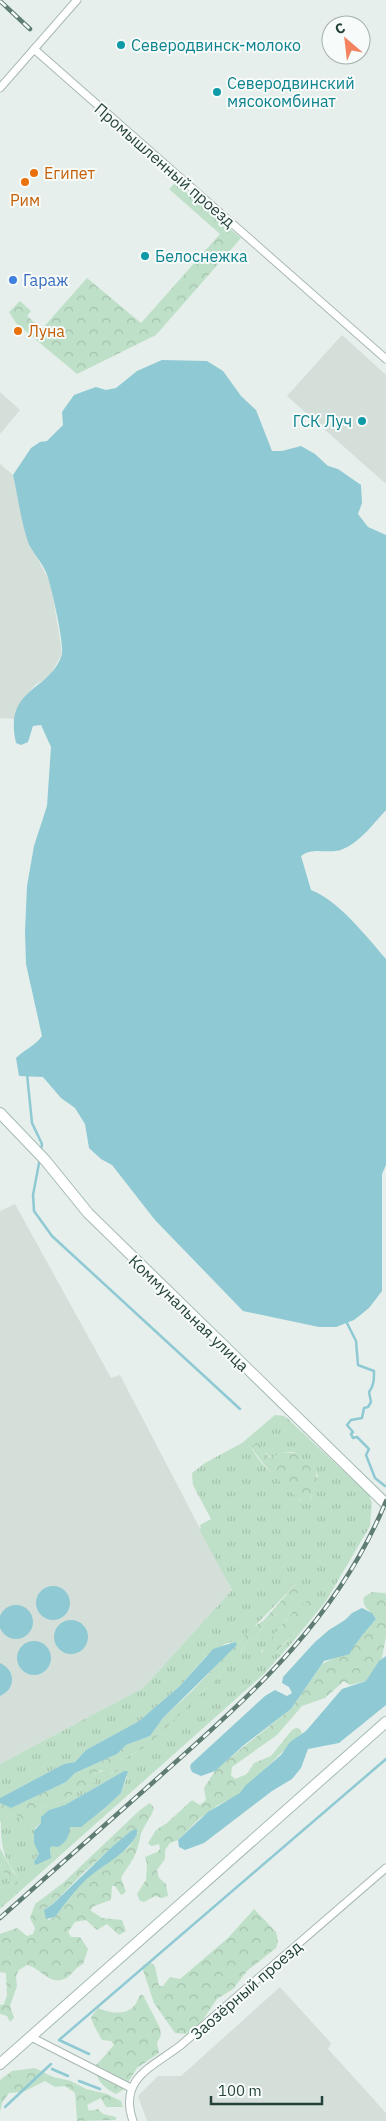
<svg xmlns="http://www.w3.org/2000/svg" width="386" height="2121" font-family="'IBM Plex Sans',sans-serif">
  <style>
    .built { fill: #d4dfda }
    .grass { fill: url(#grass-tufts); fill-rule: evenodd }
    .forest { fill: url(#forest-crowns); fill-rule: evenodd }
    .water { fill: #8ec9d4 }
    .lines { fill: none; stroke-linecap: round; stroke-linejoin: round }
    .stream { stroke: #8ec9d4; stroke-width: 2.5 }
    .street-casing { stroke: #a8b8b2; stroke-width: 9 }
    .secondary-casing { stroke: #a4bbb3; stroke-width: 12 }
    .street { stroke: #fff; stroke-width: 7 }
    .secondary { stroke: #fff; stroke-width: 10 }
    .rail-casing { stroke: #5f7d75; stroke-width: 4.5 }
    .rail { stroke: #f7fbf9; stroke-width: 2.5; stroke-dasharray: 8; stroke-linecap: butt }
    .culture-dot { fill: #0f9aa8; stroke: #f7fbf9; stroke-width: 2 }
    .food-dot { fill: #e8710a; stroke: #f7fbf9; stroke-width: 2 }
    .shop-dot { fill: #3f7fe0; stroke: #f7fbf9; stroke-width: 2 }
    .labels { text-anchor: middle; dominant-baseline: central; stroke-width: 4; stroke-linejoin: round; paint-order: stroke }
    .culture-label { font-size: 16px; fill: #0d838f; stroke: #f7fbf9; text-anchor: start }
    .street-label { font-size: 16px; fill: #24423a; stroke: #f7fbf9 }
    .food-label { font-size: 16px; fill: #c56008; stroke: #f7fbf9; text-anchor: start }
    .shop-label { font-size: 16px; fill: #366cbe; stroke: #f7fbf9; text-anchor: start }
  </style>
  <defs>
    <pattern id="grass-tufts" width="24" height="20" patternUnits="userSpaceOnUse" patternTransform="scale(1.25)"><rect width="24" height="20" fill="#bfe0c8"/><path d="M3 7l-1-3M5 7V3M7 7l1-3M15 17l-1-3M17 17v-4M19 17l1-3" fill="none" stroke="#a4c1ad"/></pattern>
    <pattern id="forest-crowns" width="20" height="18" patternUnits="userSpaceOnUse" patternTransform="scale(1.25)"><rect width="20" height="18" fill="#bfe0c8"/><path d="M2 6a3 3 0 1 1 6 0M12 15a3 3 0 1 1 6 0" fill="none" stroke="#a4c1ad"/></pattern>
  </defs>
  <rect width="100%" height="100%" fill="#e6efeb"/>
  <!-- built -->
  <g class="built">
    <path d="M342,335L386,375V484L287,396Z"/>
    <path d="M0,392L20,410L0,434Z"/>
    <path d="M0,464L13,475L29,543L51,584L62,653L50,676L35,685L18,707L16,719L0,718Z"/>
    <path d="M15,1204L111,1378L120,1375L232,1590L143,1688L0,1764V1211Z"/>
    <path d="M280,1987L331,2043L328,2049L386,2113V2121H147L138,2096L158,2076H181Z"/>
  </g>
  <!-- grass -->
  <path class="grass" d="M275,1415L284,1416L288,1419L369,1495L372,1503L370,1526L326,1601L295,1639L265,1673L0,1909V1864L11,1884L18,1877C4,1861 0,1843 1,1821L14,1813L20,1815L21,1821L30,1826L38,1818L42,1807L67,1800L76,1791L91,1783L94,1774L105,1770L112,1774L121,1760L142,1749L206,1688L219,1678V1675L240,1654L244,1645L256,1636L267,1621L280,1612L294,1596L296,1584L237,1644L235,1642L227,1643L206,1656L180,1686L139,1721L86,1750L75,1762L64,1764L0,1798V1764L143,1688L232,1590L199,1529L201,1528L200,1525L211,1519L193,1485L192,1473L205,1463L242,1443ZM254,1444L272,1458L281,1453L294,1452L312,1468L318,1476L312,1487L311,1499L300,1501C287,1481 262,1471 252,1448ZM309,1600L318,1606C301,1621 290,1640 274,1655L261,1652L291,1613ZM124,1771L127,1777L121,1793L102,1811L78,1827H69L58,1847L52,1845L50,1848L51,1855L35,1859L39,1854L35,1828L41,1823L42,1817L49,1810L65,1805Z"/>
  <!-- forest -->
  <g class="forest">
    <path d="M175,183L241,238L156,335L77,374L16,323L9,312L20,301L31,311L27,316L42,329L87,278L141,323L220,234L169,189Z"/>
    <path d="M259,1441C263,1448 263,1454 272,1458L281,1453H295L315,1470L317,1479C312,1487 313,1497 307,1504C300,1504 253,1456 252,1446Z"/>
    <path d="M302,1582V1588L280,1612L267,1621L256,1636L244,1645L239,1656L219,1675L218,1681L206,1688L161,1733L142,1749L121,1760L117,1771L109,1774L102,1770L94,1774L96,1782L76,1791L67,1800L42,1807L37,1821L28,1827L23,1826L21,1818L14,1813L0,1822V1803L11,1808L66,1782L75,1773L117,1754L126,1745L150,1736L163,1718L190,1693L252,1628L263,1621L296,1584Z"/>
    <path d="M372,1592L385,1593L386,1596V1636L382,1658L366,1681L350,1685L344,1681L325,1698L302,1706L277,1735L232,1767L231,1775L235,1779L247,1774L254,1763L271,1756L292,1730L296,1728L300,1729L302,1733L237,1796L218,1805L199,1819L178,1840L170,1843L165,1850V1859L157,1870L159,1878L166,1884L168,1896L162,1898L155,1896L144,1902L140,1901L137,1894L146,1880L147,1864L145,1857L157,1852L160,1849L159,1844L151,1846L148,1843L156,1830L167,1823L192,1800L200,1805L206,1800L204,1788L217,1768L291,1709L322,1664L350,1650L376,1619C372,1610 361,1609 364,1597Z"/>
    <path d="M313,1597L318,1598V1606L274,1655L270,1657L263,1656V1648L294,1610Z"/>
    <path d="M150,1803L154,1808C151,1818 144,1825 141,1834C139,1842 138,1849 134,1857C130,1865 125,1870 121,1878L126,1892L121,1895L115,1886H112L111,1900L94,1906L90,1910L102,1918L122,1920L126,1931L119,1935L107,1924L97,1930L86,1920L75,1922L68,1932L71,1937H80L88,1949L83,1964C74,1968 72,1976 64,1979C48,1985 41,1968 27,1965L19,1970L16,1976L17,1986L10,2006L14,2018L10,2022L7,2016L0,2014V2005L4,2004L7,1995L6,1973L0,1972V1934L17,1928L27,1936L33,1934L35,1928L30,1918L35,1904L63,1883L140,1810ZM131,1831L138,1832L129,1847L90,1876L67,1898L55,1917L48,1920L46,1908L53,1904L83,1873Z"/>
    <path d="M0,1848L13,1872L18,1877V1883L16,1885L9,1882L0,1864Z"/>
    <path d="M254,1909L276,1932L278,1941L276,1948L247,1971L233,1989L217,1999L198,2027L185,2034L175,2033L154,2003L143,1970V1965L151,1963L155,1966L159,1986H163L170,1977L180,1979L228,1938Z"/>
    <path d="M140,1995H143L160,2028L161,2035L157,2043L159,2053L137,2068L124,2089L116,2094C105,2089 94,2078 95,2066C102,2059 107,2053 114,2045L111,2041L102,2040C98,2032 93,2026 91,2017L98,2008C109,2013 125,2016 134,2006C137,2003 138,1998 140,1995Z"/>
    <path d="M35,2068L53,2077L71,2081L86,2089L107,2094L121,2101L123,2107H106L101,2098L87,2105L89,2111L98,2109L103,2114L116,2117V2120L77,2121L75,2093L65,2086L55,2087L45,2081L23,2092L9,2093L2,2103L0,2112V2080L12,2071Z"/>
  </g>
  <!-- water -->
  <g class="water">
    <path d="M162,360L207,361L223,371L241,396L256,410L272,451H282L301,446L315,454L328,466L338,469L361,485L362,503L358,514L368,527L386,535V810C373,824 360,842 343,849C330,855 313,846 301,856L311,890C338,900 367,937 386,959V1165L382,1174V1291L369,1308L354,1320L336,1327H319L243,1311L155,1220L112,1165L101,1159L89,1148L85,1124L75,1108L61,1098L43,1077L19,1076L16,1058C25,1049 35,1046 42,1036L26,964L25,932L27,886L34,846L47,806L51,747L41,725L33,726L28,742L21,745L16,743C3,686 51,692 62,654C64,643 51,583 46,572C41,561 32,552 28,542C21,521 18,497 13,475L31,448L40,442L47,441L63,425L62,412L74,395L96,387L106,390L116,388L137,371Z"/>
    <circle cx="53" cy="1603" r="17"/>
    <circle cx="16" cy="1622" r="17"/>
    <path d="M362,1608L372,1613L376,1619C371,1625 351,1648 350,1654L324,1661L291,1709L244,1745L215,1771L201,1776L192,1772L190,1767L191,1764L265,1696L275,1690L287,1696L292,1693L289,1687L282,1683L283,1677L315,1642L329,1630L345,1620L352,1613Z"/>
    <circle cx="71" cy="1637" r="17"/>
    <circle cx="34" cy="1658" r="17"/>
    <path d="M235,1642L237,1644L236,1646L163,1718L150,1736L126,1745L117,1754L75,1773L66,1782L11,1808L0,1803V1798L64,1764L75,1762L86,1750L139,1721L180,1686L213,1649Z"/>
    <path d="M386,1656V1705L339,1743L308,1749L301,1768L292,1779L272,1791L204,1843L185,1850L179,1847L178,1840L208,1812L240,1793L245,1786L281,1755L290,1742L306,1731L342,1689L366,1681L379,1661Z"/>
    <path d="M0,1663C16,1670 16,1689 0,1696Z"/>
    <path d="M124,1771H128L121,1793L105,1808L81,1827H70C69,1836 67,1842 58,1847L52,1846L50,1848L51,1858L36,1865L34,1862L39,1854L34,1843V1831L41,1823V1817L49,1810L65,1805Z"/>
    <path d="M137,1829V1834C127,1854 104,1864 88,1878C75,1890 65,1903 55,1917L46,1919L44,1910L53,1904L113,1846L131,1831Z"/>
  </g>
  <g class="lines">
    <!-- stream -->
    <g class="stream">
      <path d="M27,1074L32,1123L42,1144L41,1150"/>
      <path d="M40,1158L33,1195L34,1211L52,1236L240,1409"/>
      <path d="M347,1323L356,1341L358,1365L374,1371C374,1379 374,1386 369,1392L371,1402L368,1407L364,1408L362,1418L351,1420L347,1425L353,1432L351,1434L353,1438L357,1437L369,1449L366,1455L375,1478L385,1486"/>
      <path d="M89,2054L59,2040L386,1759"/>
      <path d="M52,2069L68,2076"/>
      <path d="M79,2081L100,2089"/>
      <path d="M5,2107L51,2064"/>
    </g>
    <defs>
      <g id="street">
        <path d="M34,49L386,359"/>
        <path d="M0,88L77,0"/>
        <path d="M31,2037L131,2088"/>
        <path d="M133,2121C118,2078 153,2067 181,2045L386,1868"/>
      </g>
      <g id="secondary">
        <path d="M0,1113L45,1160L88,1213L386,1504"/>
        <path d="M0,2064L386,1722"/>
      </g>
    </defs>
    <!-- street casing -->
    <use href="#street" class="street-casing"/>
    <!-- secondary casing -->
    <use href="#secondary" class="secondary-casing"/>
    <!-- street -->
    <use href="#street" class="street"/>
    <!-- secondary -->
    <use href="#secondary" class="secondary"/>
    <defs>
      <g id="rail">
        <path d="M0,1L30,29"/>
        <path d="M0,1918C53,1871 106,1824 159,1777C251,1695 338,1619 386,1501"/>
      </g>
    </defs>
    <!-- rail casing -->
    <use href="#rail" class="rail-casing"/>
    <!-- rail -->
    <use href="#rail" class="rail"/>
  </g>
  <!-- markers -->
  <g class="culture-dot">
    <circle cx="121" cy="45" r="5"/>
    <circle cx="217" cy="92" r="5"/>
    <circle cx="145" cy="256" r="5"/>
    <circle cx="362" cy="421" r="5"/>
  </g>
  <g class="food-dot">
    <circle cx="34" cy="173" r="5"/>
    <circle cx="25" cy="182" r="5"/>
    <circle cx="18" cy="331" r="5"/>
  </g>
  <circle class="shop-dot" cx="13" cy="280" r="5"/>
  <g class="labels">
    <!-- culture labels -->
    <g class="culture-label">
      <text x="131" y="45">Северодвинск-молоко</text>
      <text x="227" y="83">Северодвинский<tspan x="227" dy="18">мясокомбинат</tspan></text>
      <text x="155" y="256">Белоснежка</text>
      <text x="352" y="421" text-anchor="end">ГСК Луч</text>
    </g>
    <!-- street labels -->
    <g class="street-label">
      <text transform="translate(165 165) rotate(41)">Промышленный проезд</text>
      <text transform="translate(189 1313) rotate(44)">Коммунальная улица</text>
      <text transform="translate(246 1990) rotate(-41)">Заозёрный проезд</text>
    </g>
    <!-- food labels -->
    <g class="food-label">
      <text x="44" y="173">Египет</text>
      <text x="25" y="200" text-anchor="middle">Рим</text>
      <text x="28" y="331">Луна</text>
    </g>
    <!-- shop labels -->
    <g class="shop-label">
      <text x="23" y="280">Гараж</text>
    </g>
  </g>
  <!-- north arrow -->
  <g transform="translate(346 40) rotate(332)"><circle r="24" fill="#f7fbf9" stroke="#a3b1ad"/>
  <path d="M0-4L9 19L0 12L-9 19Z" fill="#f4845f"/>
  <text y="-8" font-size="14" font-weight="bold" text-anchor="middle" fill="#24423a">С</text>
  </g>
  <!-- scale -->
  <path d="M211 2096v8h111v-8" fill="none" stroke="#24423a" stroke-width="2.5"/>
  <text x="218" y="2096" font-size="15" fill="#24423a" stroke="#f7fbf9" stroke-width="4" paint-order="stroke">100 m</text>
</svg>
